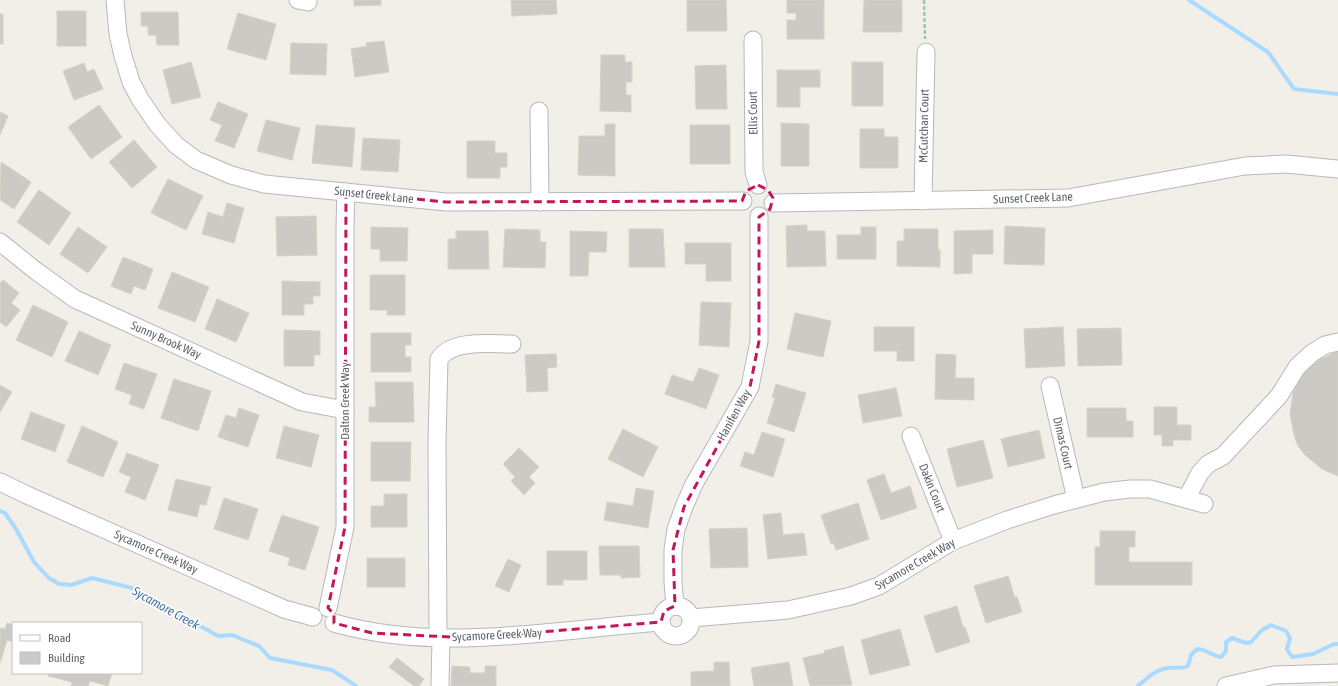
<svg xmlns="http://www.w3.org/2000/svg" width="1338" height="686" font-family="'Asap Condensed',sans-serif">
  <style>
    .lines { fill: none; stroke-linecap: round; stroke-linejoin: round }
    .stream { stroke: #aadaff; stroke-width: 4 }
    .building { fill: #cccac5; stroke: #d6d1c6 }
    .minor-casing { stroke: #b5b8bc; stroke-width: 19 }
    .path { stroke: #9cc7a9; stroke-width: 2.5; stroke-dasharray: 4 2; stroke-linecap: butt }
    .minor { stroke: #fff; stroke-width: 17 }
    .marked { fill: none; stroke: #c2185b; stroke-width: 3; stroke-dasharray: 8 5; stroke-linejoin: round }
    .labels { text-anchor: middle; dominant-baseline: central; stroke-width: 3.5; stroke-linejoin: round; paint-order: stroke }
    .street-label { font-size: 12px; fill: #5f6368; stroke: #fff }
    .water-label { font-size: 13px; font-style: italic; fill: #4174aa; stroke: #fff }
  </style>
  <rect width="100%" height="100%" fill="#f1efe8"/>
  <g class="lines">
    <!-- stream -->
    <g class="stream">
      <path d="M1189,0L1268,52L1294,89L1338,94"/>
      <path d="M0,511L5,513L16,529L34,562L49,578L59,584L71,585L92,578L132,588L150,597L164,608L195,623L218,636L232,635L259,646L270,658L332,670L356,686"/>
      <path d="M1138,686C1147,678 1156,669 1169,668C1176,667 1182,669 1188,666L1191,655L1197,649C1210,650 1211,656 1221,657L1226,651V642L1232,638L1246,643L1251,642L1262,630L1271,625L1286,631L1290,638L1287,649L1292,657L1313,654L1334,644H1338"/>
    </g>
  </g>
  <!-- building -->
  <g class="building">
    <path d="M354,0H381V5L354,6Z"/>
    <path d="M511,0H556L557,14L512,16Z"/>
    <path d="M687,0H726L727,31H687Z"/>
    <path d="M787,0H824V39H787V20H796V13H787Z"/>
    <path d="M864,0H902V32H863Z"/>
    <rect x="57" y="11" width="29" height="35"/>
    <path d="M141,12H178L179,45H157L156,35H148V26H141Z"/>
    <path d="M238,13L276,24L266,60L227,49Z"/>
    <rect x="0" y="14" width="3" height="30"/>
    <path d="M384,41L389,72L355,77L351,49L367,46L366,43Z"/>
    <path d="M291,43L327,44L326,75L290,74Z"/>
    <path d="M601,55H625V62H632V82H626V95H631V112L600,111Z"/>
    <path d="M191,62L201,97L172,104L163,70Z"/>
    <rect x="852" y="62" width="31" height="44"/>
    <path d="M84,63L87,72L94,69L103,89L74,100L63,71Z"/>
    <path d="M726,65L727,109H696L695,66Z"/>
    <path d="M777,70H820V87H800V107H777Z"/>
    <path d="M218,102L248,114L234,148L215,141L222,125L210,120Z"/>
    <path d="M99,105L122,137L91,159L68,127Z"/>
    <path d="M0,112L8,116L0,135Z"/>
    <path d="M266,120L300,128L292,160L257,151Z"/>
    <path d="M781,123L809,124V166H781Z"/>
    <path d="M605,124H615V176L578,175L579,136H605Z"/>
    <path d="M316,125L355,128L352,167L312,163Z"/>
    <rect x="690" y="125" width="40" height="39"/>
    <path d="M860,129H884V137H898V168H860Z"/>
    <path d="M363,138L400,140L398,172L361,170Z"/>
    <path d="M134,140L157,167L132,188L109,162Z"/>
    <path d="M467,141H495V153H507V167H500V178H467Z"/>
    <path d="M1,162L31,182L14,209L0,200Z"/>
    <path d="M168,179L203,196L186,230L151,213Z"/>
    <path d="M39,190L71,213L49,245L17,222Z"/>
    <path d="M227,203L244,208L234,243L202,234L208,212L223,217Z"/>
    <path d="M316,216L317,255L277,256L276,217Z"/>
    <path d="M807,225V231H825L826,266L787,267L786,226Z"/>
    <path d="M1005,226L1045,228L1044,265L1004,264Z"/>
    <path d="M78,227L107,247L88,273L60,254Z"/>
    <path d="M371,227L408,228L407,261H380V249H371Z"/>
    <path d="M861,227H876V259H837V235H861Z"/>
    <path d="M505,229L540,230V242H546L545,268L503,267Z"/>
    <path d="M629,229H663L665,267H629Z"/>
    <path d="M904,229H938V250H940V267L897,266V241H904Z"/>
    <path d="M993,230V254H972V273L954,274V231Z"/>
    <path d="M456,231H488L489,269H448V239H456Z"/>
    <path d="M570,231L607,232L606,252H589L588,276H570Z"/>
    <path d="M685,243H731V281H706V264H685Z"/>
    <path d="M123,257L153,269L145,290L134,286L131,294L111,286Z"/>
    <path d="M172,272L209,287L195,322L158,308Z"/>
    <path d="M370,275H405V315H387V310H370Z"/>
    <path d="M3,280L19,293L11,303L20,310L6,327L0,322V283Z"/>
    <path d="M282,281L320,282V296H313V304H304V315H282Z"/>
    <path d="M217,299L249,313L236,342L205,329Z"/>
    <path d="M701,302L731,303L729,347L699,345Z"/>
    <path d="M33,305L68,322L52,357L16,340Z"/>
    <path d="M795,313L831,321L823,357L787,349Z"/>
    <path d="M874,327H914V361H897V351H874Z"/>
    <path d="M1063,327L1065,366L1026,368L1024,329Z"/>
    <path d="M1121,328L1122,365L1078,366L1077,329Z"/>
    <path d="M284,330L320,331V355H314V366H284Z"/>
    <path d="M79,331L111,345L98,375L65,361Z"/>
    <path d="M371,333H411V345H405V357H411V372H371Z"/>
    <path d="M1338,351V476L1322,469L1305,455L1298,446L1294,435L1290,414L1293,393L1303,374L1319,360Z"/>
    <path d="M556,354L557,367L547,368L548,391L527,392L525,355Z"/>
    <path d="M936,354L956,355L955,378H974V400L935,399Z"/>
    <path d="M124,363L157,374L144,409L129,404L132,395L115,389Z"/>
    <path d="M699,368L719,375L706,409L665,394L672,375L693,382Z"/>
    <path d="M174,379L211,391L198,431L161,418Z"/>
    <path d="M375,382H413L414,422H369V407H376Z"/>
    <path d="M776,384L806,393L794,432L767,423L775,398L772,397Z"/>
    <path d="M0,385L12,392L0,412Z"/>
    <path d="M896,388L902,416L863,423L858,395Z"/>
    <path d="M1154,407H1177V425H1191V440H1173V446H1162V435H1154Z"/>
    <path d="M239,408L259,415L248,447L218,437L226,415L236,418Z"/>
    <path d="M1087,408H1126V421H1133V437H1087Z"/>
    <path d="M31,412L65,425L55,452L21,439Z"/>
    <path d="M82,426L118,442L103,477L67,462Z"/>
    <path d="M284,426L319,435L311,467L276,458Z"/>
    <path d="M623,429L658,447L643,477L608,459Z"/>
    <path d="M1039,430L1045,458L1008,467L1001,439Z"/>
    <path d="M762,432L785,439L773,477L740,466L745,452L754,455Z"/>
    <path d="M983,440L993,478L957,487L947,449Z"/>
    <path d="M371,442H411L410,481H371Z"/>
    <path d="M519,448L539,467L529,477L535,483L524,495L511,481L515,477L503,464Z"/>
    <path d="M127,453L159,465L145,500L125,492L131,477L119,472Z"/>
    <path d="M884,474L891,493L910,486L917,508L881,520L867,480Z"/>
    <path d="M176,479L211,487L206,505L200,504L197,517L168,510Z"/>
    <path d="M636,488L654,491L648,528L604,520L607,502L633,506Z"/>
    <path d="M384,494H407V527H371V506H384Z"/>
    <path d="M224,498L258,509L248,540L214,529Z"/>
    <path d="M858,503L869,539L836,550L834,543L831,544L821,515Z"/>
    <path d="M781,513L783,535L804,533L807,555L768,559L763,515Z"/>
    <path d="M282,515L319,527L305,570L288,565L290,558L269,551Z"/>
    <path d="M747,528L748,567L711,568L709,529Z"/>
    <path d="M1100,531H1135V547H1129V562H1192V585H1095V547H1100Z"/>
    <path d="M599,546H639L640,577L621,578V575H600Z"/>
    <path d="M547,551H587V580H563V585H547Z"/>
    <rect x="367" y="558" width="38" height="29"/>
    <path d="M508,559L521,565L509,592L495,586Z"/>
    <path d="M1008,576L1015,598L1017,597L1022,612L986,623L974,586Z"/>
    <path d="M957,606L963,627H965L970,642L936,653L924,616Z"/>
    <path d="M7,623L13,625V642L7,640L0,663V628L5,629Z"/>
    <path d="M900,629L910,665L870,675L861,640Z"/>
    <path d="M843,646L852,685L810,686L803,658L825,653L824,651Z"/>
    <path d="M397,658L424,679L419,686H414L389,667Z"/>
    <path d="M714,662H729L730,686H691V672L714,671Z"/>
    <path d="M789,662L793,686H754L751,668Z"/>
    <path d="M452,666L470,667V673H485V666H496V686H451Z"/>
    <path d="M49,673H112L108,686L90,681L88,686H71L72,682L48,676Z"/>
  </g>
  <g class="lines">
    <defs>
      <g id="minor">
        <path d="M115,0L118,34L123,56L131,82L140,99L157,124L176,145L196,160L231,175L264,184L446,202L743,201"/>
        <path d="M298,0L308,2"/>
        <path d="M753,40L754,172L758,185"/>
        <path d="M539,111L540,202"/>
        <path d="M923,201L926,52"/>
        <path d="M773,203L1068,198L1245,166L1286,164L1338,169"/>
        <path d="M0,242L36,271L75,299L302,402L345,410"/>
        <path d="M1050,386L1076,499"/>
        <path d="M911,436L953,541"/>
        <path d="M0,482L27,495L284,609L313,617"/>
        <path d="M1186,499L1200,473L1208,464L1223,456L1279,396L1297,367L1312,353L1325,345L1338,342"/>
        <path d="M675,606L673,582V550L676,529L684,507L694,484L750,387L759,341V216"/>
        <circle cx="676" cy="621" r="15"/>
        <path d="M328,608L345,527V226L346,192"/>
        <path d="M691,618L788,610L851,596L879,586L953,541L1007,520L1054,505L1104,492L1130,489H1150L1204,504"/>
        <path d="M334,623C439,653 554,630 661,622"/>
        <path d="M438,638L437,443L439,359C452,339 491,344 512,344"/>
        <path d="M440,686L441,638"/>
        <path d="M1226,686L1274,675L1338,673"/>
      </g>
    </defs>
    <!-- minor casing -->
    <use href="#minor" class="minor-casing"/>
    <!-- path -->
    <path class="path" d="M924,0L925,39"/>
    <!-- minor -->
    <use href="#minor" class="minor"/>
  </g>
  <!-- marked area -->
  <path class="marked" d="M758,185L768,190L773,198L770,209L759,217V341L750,387L684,507L673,550L675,606L664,611L661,622L469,638L372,633L334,623V614L328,608L345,527L346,192L446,202L742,201L746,191Z"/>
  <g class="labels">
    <!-- street labels -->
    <g class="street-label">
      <text transform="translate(753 113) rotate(-91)">Ellis Court</text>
      <text transform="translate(924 126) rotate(-89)">McCutchan Court</text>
      <text transform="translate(374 195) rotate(6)">Sunset Creek Lane</text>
      <text transform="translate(1033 198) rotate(-2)">Sunset Creek Lane</text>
      <text transform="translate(166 340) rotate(24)">Sunny Brook Way</text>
      <text transform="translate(345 401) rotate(-90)">Dalton Creek Way</text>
      <text transform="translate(734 415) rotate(-61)">Hanifen Way</text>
      <text transform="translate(1063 443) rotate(77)">Dimas Court</text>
      <text transform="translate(932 488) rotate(68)">Dakin Court</text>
      <text transform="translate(156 552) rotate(24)">Sycamore Creek Way</text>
      <text transform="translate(915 564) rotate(-30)">Sycamore Creek Way</text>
      <text transform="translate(497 635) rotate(-3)">Sycamore Creek Way</text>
    </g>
    <!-- water labels -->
    <g class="water-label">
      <text transform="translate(166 608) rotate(29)">Sycamore Creek</text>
    </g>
  </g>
  <!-- legend -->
  <rect x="12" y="622" width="130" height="52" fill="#ffffff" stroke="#bfc1c3"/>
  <rect x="20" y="635" width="20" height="6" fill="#ffffff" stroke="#bfc1c3"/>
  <text x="48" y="642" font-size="12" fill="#5f6368">Road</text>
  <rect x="20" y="652" width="20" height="12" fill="#cccac5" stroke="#bfc1c3"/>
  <text x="48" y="662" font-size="12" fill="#5f6368">Building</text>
</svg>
